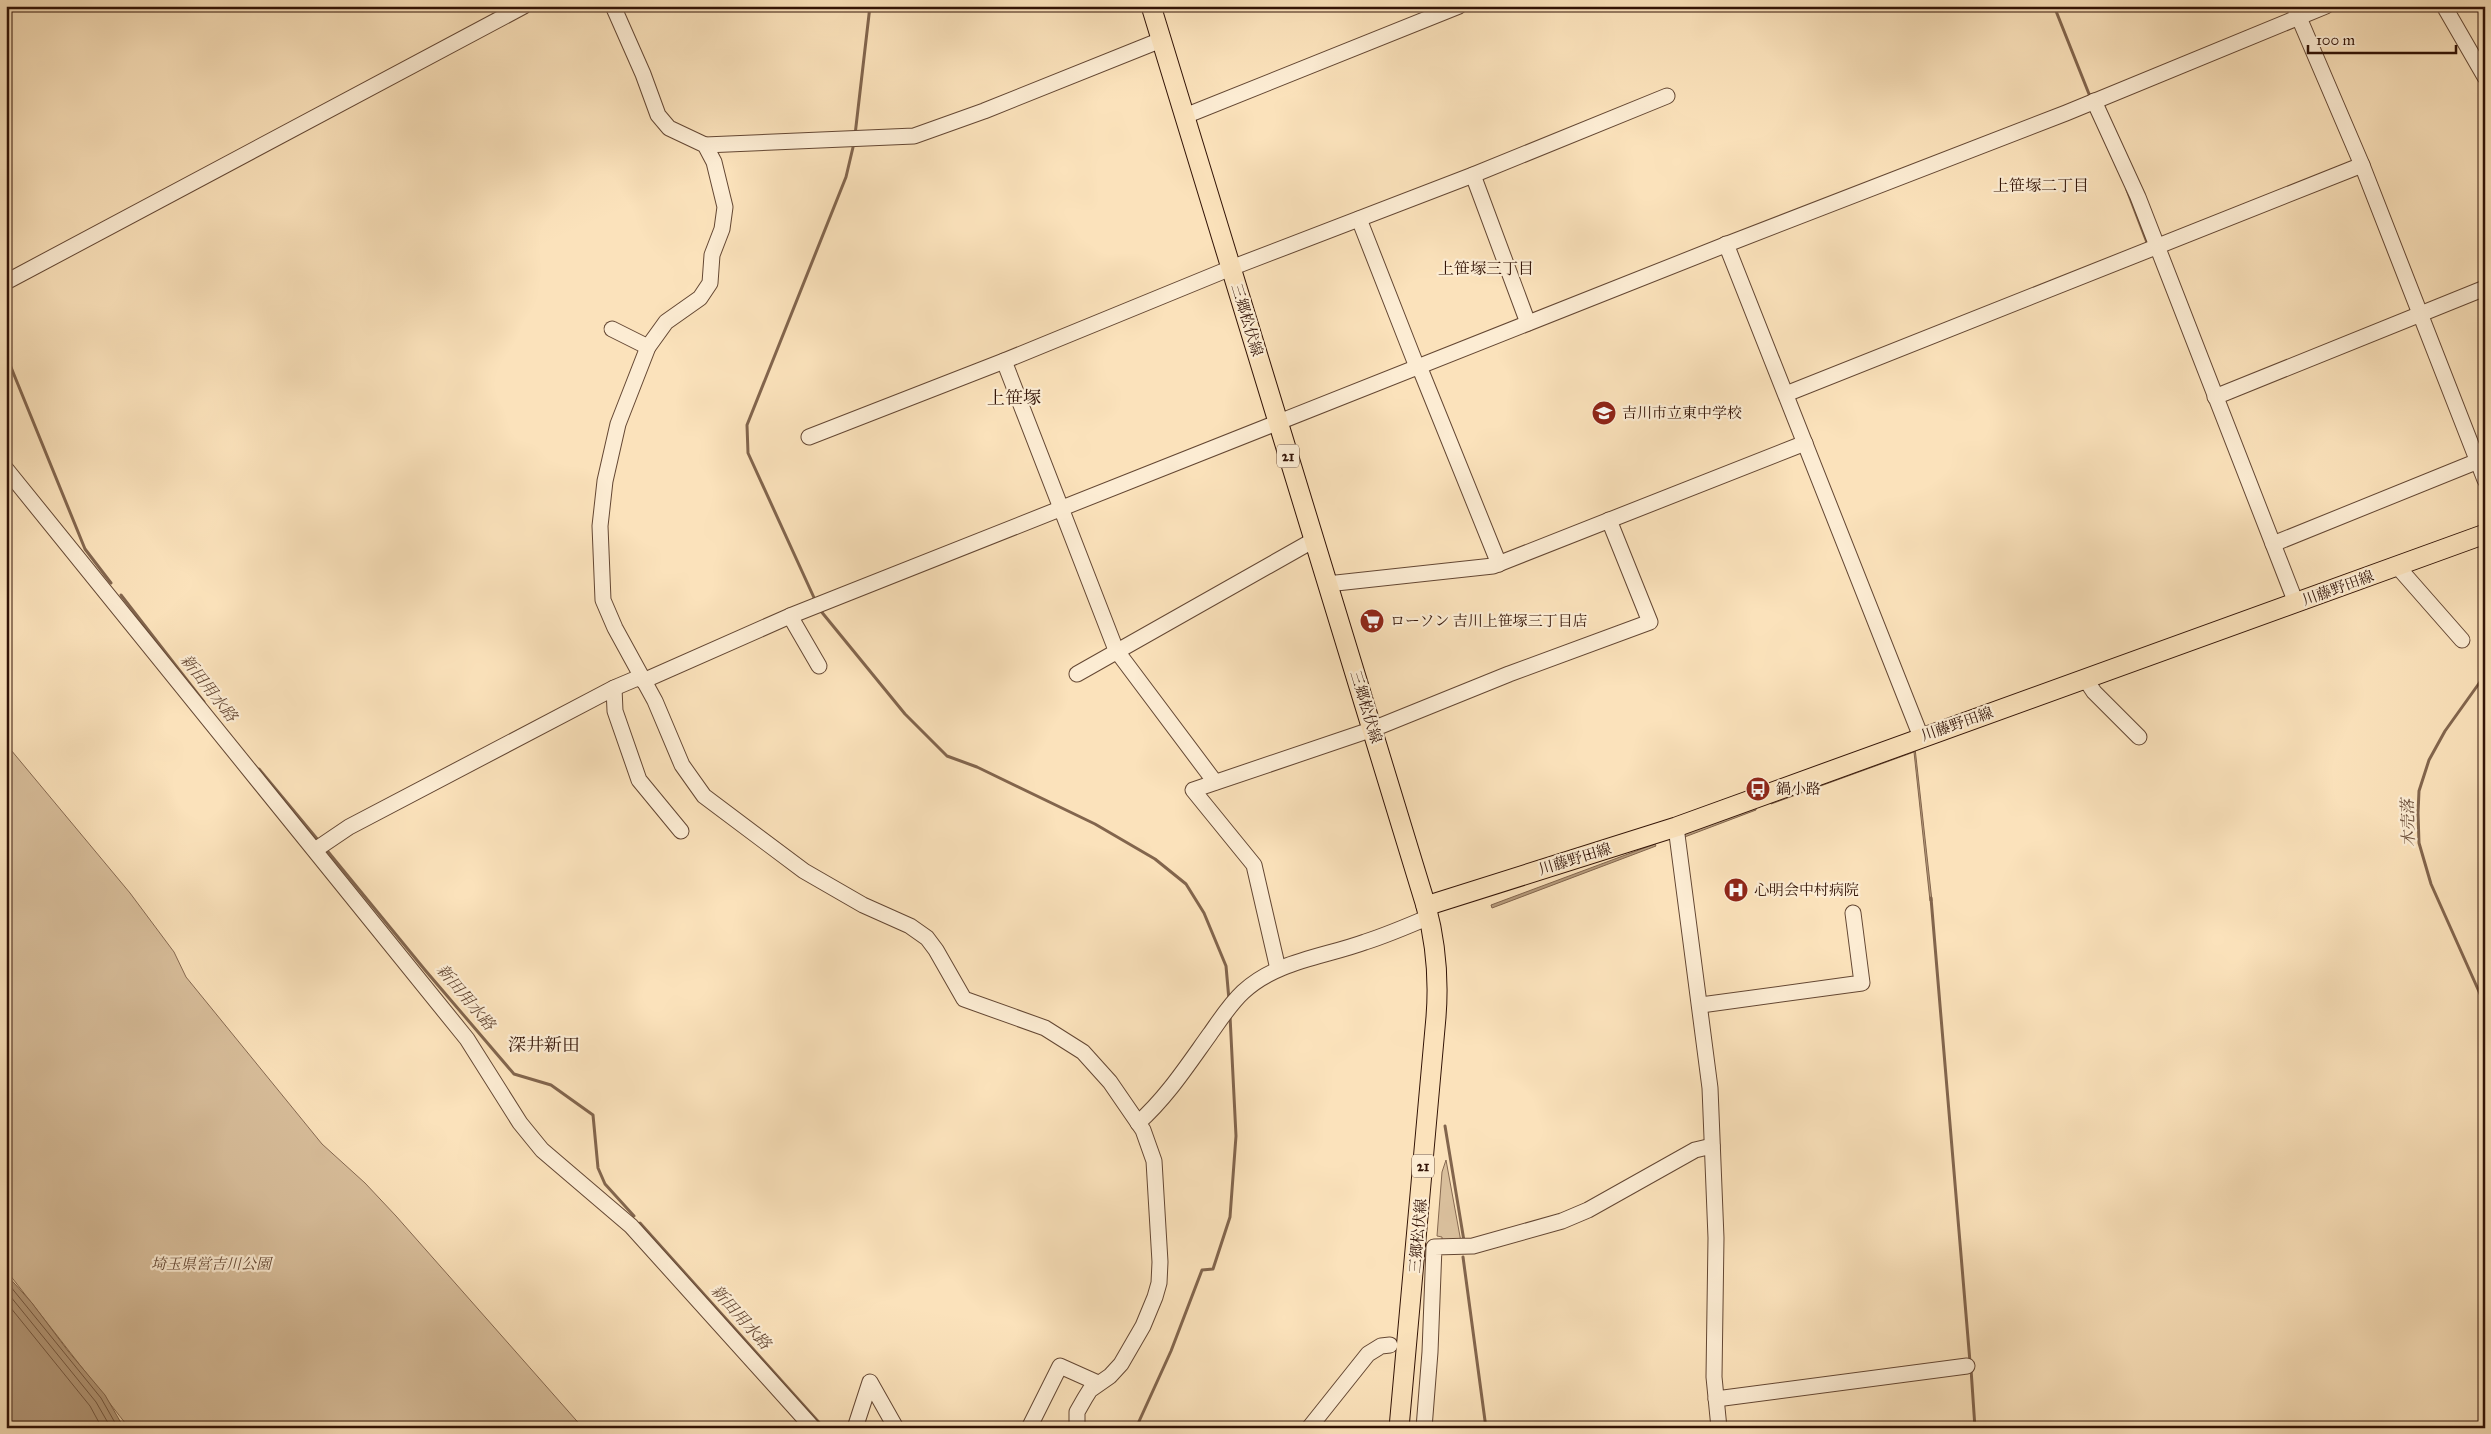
<svg xmlns="http://www.w3.org/2000/svg" width="2491" height="1434" font-family="'IM FELL Great Primer','Noto Serif JP',serif">
  <style>
    .green { fill: #d9bf9c; stroke: #866951 }
    .water { fill: #b79c7d; stroke: #82654d }
    .lines { fill: none; stroke-linecap: round; stroke-linejoin: round }
    .shore { stroke: #745842; stroke-width: 1 }
    .stream { stroke: #82654d; stroke-width: 3 }
    .minor-casing { stroke: #644733; stroke-width: 17 }
    .major-casing { stroke: #321306; stroke-width: 21 }
    .minor { stroke: #fcecd3; stroke-width: 15 }
    .major { stroke: #fbe2bb; stroke-width: 19 }
    .labels { text-anchor: middle; dominant-baseline: central; stroke-width: 4.5; stroke-linejoin: round; paint-order: stroke }
    .shield { fill: #fcecd3; stroke: #6f5444; stroke-width: 1 }
    .shield-label { font-size: 14px; font-weight: bold; fill: #321306 }
    .street-label { font-size: 15px; fill: #321306; stroke: #fcecd3 }
    .poi-label { font-size: 15px; fill: #321306; stroke: #fcecd3; text-anchor: start }
    .park-label { font-size: 15px; font-style: italic; fill: #644733; stroke: #fcecd3 }
    .neighbourhood-label { font-size: 16px; fill: #321306; stroke: #fcecd3 }
    .water-label { font-size: 16px; font-style: italic; fill: #674a36; stroke: #fcecd3 }
    .quarter-label { font-size: 18px; fill: #321306; stroke: #fcecd3 }
  </style>
  <rect width="100%" height="100%" fill="#fbe2bb"/>
  <filter id="stains"><feTurbulence type="fractalNoise" baseFrequency=".004" numOctaves="4"/><feColorMatrix values="0 0 0 0 .2 0 0 0 0 .09 0 0 0 0 .02 0 0 0 .5 -.17"/></filter>
  <radialGradient id="worn" r=".72"><stop offset=".6" stop-color="#630" stop-opacity="0"/><stop offset="1" stop-color="#630" stop-opacity=".3"/></radialGradient>
  <!-- green -->
  <g class="green">
    <path d="M6,744L130,893L174,952L186,977L322,1144L365,1183L396,1216L583,1428H129L6,1270Z"/>
    <path d="M1446,1160L1461,1242H1442V1237L1437,1236L1442,1172Z"/>
  </g>
  <!-- water -->
  <g class="water">
    <path d="M1915,748L1932,901H1930L1914,752L1771,804L1770,802Z"/>
    <path d="M1756,808V810L1682,838V835Z"/>
    <path d="M1655,844L1656,846L1492,908L1491,905Z"/>
    <path d="M6,1274L32,1303L68,1351L105,1395L124,1428H6Z"/>
  </g>
  <g class="lines">
    <!-- shore -->
    <g class="shore">
      <path d="M6,1281L101,1398L118,1428"/>
      <path d="M6,1291L96,1402L111,1428"/>
      <path d="M6,1302L90,1406L102,1428"/>
    </g>
    <!-- stream -->
    <g class="stream">
      <path d="M2054,6L2091,99"/>
      <path d="M855,135L870,6"/>
      <path d="M2127,190L2148,245"/>
      <path d="M6,355L85,549L111,583"/>
      <path d="M121,595L204,702"/>
      <path d="M816,602L748,453L747,425L846,177L854,143"/>
      <path d="M820,610L905,714L947,756L977,767L1095,824L1155,859L1186,884L1204,913L1226,966L1229,1000"/>
      <path d="M2485,675L2445,731L2429,760L2419,791L2418,813L2419,843L2431,884L2485,1005"/>
      <path d="M259,769L318,840"/>
      <path d="M325,848L425,970L514,1074L551,1085L593,1115L598,1168L605,1184L634,1216"/>
      <path d="M1931,898L1970,1362"/>
      <path d="M1445,1126L1464,1241"/>
      <path d="M640,1223L824,1428"/>
      <path d="M1463,1257L1486,1428"/>
      <path d="M1971,1369L1975,1428"/>
      <path d="M1136,1428L1171,1351L1202,1270L1213,1269L1230,1217L1236,1136L1230,1016"/>
    </g>
    <defs>
      <g id="minor">
        <path d="M613,6L643,74L658,115L669,128L705,145L714,162L725,207L722,229L712,255L710,283L700,298L666,322L648,347L618,424L605,481L600,526L603,600L615,628L655,701L682,765L704,796L804,871L863,905L910,926L927,938L936,950L964,999L1045,1028L1083,1052L1110,1082L1143,1130L1154,1161L1160,1262L1159,1283L1155,1297L1143,1326L1121,1364L1110,1376L1090,1390L1085,1398L1077,1412V1428"/>
        <path d="M2294,6L2362,165L2485,480"/>
        <path d="M2444,6L2485,77"/>
        <path d="M2094,101L2138,197L2296,603"/>
        <path d="M1185,116L1459,6"/>
        <path d="M705,145L914,136L984,111L1161,40"/>
        <path d="M1473,175L1528,323"/>
        <path d="M1359,219L1417,367"/>
        <path d="M1726,244L1921,737"/>
        <path d="M6,282L524,6"/>
        <path d="M612,329L648,347"/>
        <path d="M1004,361L1116,650L1215,782"/>
        <path d="M1419,366L1499,564"/>
        <path d="M1786,394L2362,165"/>
        <path d="M2215,397L2485,288"/>
        <path d="M809,437L1004,361L1231,268L1473,175L1667,96"/>
        <path d="M6,469L467,1039L520,1123L542,1150L631,1226L813,1428"/>
        <path d="M2273,544L2478,461"/>
        <path d="M2397,566L2462,640"/>
        <path d="M1327,584L1493,566L1805,443"/>
        <path d="M790,616L819,666"/>
        <path d="M1077,674L1314,540"/>
        <path d="M2086,680L2094,692L2139,737"/>
        <path d="M643,681L790,616L1725,245L2066,113L2326,6"/>
        <path d="M614,688L615,711L639,780L681,831"/>
        <path d="M1676,827L1710,1088L1716,1238L1714,1377L1719,1428"/>
        <path d="M315,850L349,827L614,688L640,677"/>
        <path d="M1278,969L1254,865L1193,790L1373,729L1509,674L1650,622L1609,520"/>
        <path d="M1701,1005L1862,983L1853,913"/>
        <path d="M1138,1123C1167,1097 1187,1066 1210,1034C1220,1020 1230,1004 1243,992C1276,961 1324,957 1365,942C1387,935 1408,926 1429,917"/>
        <path d="M1716,1399L1967,1366"/>
        <path d="M855,1428L870,1382L896,1428"/>
        <path d="M1029,1428L1060,1366L1098,1383"/>
        <path d="M1309,1428L1368,1354L1381,1346L1390,1345"/>
        <path d="M1424,1428L1430,1352L1434,1247L1473,1246L1562,1221L1588,1210L1695,1150L1712,1146"/>
      </g>
      <g id="major">
        <path d="M1151,6L1426,906C1436,943 1439,979 1436,1017L1399,1428"/>
        <path d="M1426,906L1676,827L2485,534"/>
      </g>
    </defs>
    <!-- minor casing -->
    <use href="#minor" class="minor-casing"/>
    <!-- major casing -->
    <use href="#major" class="major-casing"/>
    <!-- minor -->
    <use href="#minor" class="minor"/>
    <!-- major -->
    <use href="#major" class="major"/>
  </g>
  <!-- icons -->
  <defs>
    <symbol id="school-disc" viewBox="-11 -11 22 22"><circle r="9.5" fill="#8f2418" stroke="#fcecd3"/><path d="M0-5L7-2L0 1L-7-2ZM-4 1L0 2.5L4 1V4Q0 6-4 4Z" fill="#fff"/></symbol>
    <symbol id="supermarket-disc" viewBox="-11 -11 22 22"><circle r="9.5" fill="#8f2418" stroke="#fcecd3"/><path d="M-6-5.5h2.5l.6 2H6L4.5 2H-2.5L-4.4-4H-6ZM-1.5 3.2a1.3 1.3 0 1 0 .1 0ZM3 3.2a1.3 1.3 0 1 0 .1 0Z" fill="#fff"/></symbol>
    <symbol id="bus-disc" viewBox="-11 -11 22 22"><circle r="9.5" fill="#8f2418" stroke="#fcecd3"/><path d="M-5-6H5V4H4V6H2V4H-2V6H-4V4H-5ZM-3.5-4V0h7V-4ZM-3.5 1.2v1.5H-2V1.2ZM2 1.2v1.5H3.5V1.2Z" fill="#fff"/></symbol>
    <symbol id="hospital-disc" viewBox="-11 -11 22 22"><circle r="9.5" fill="#8f2418" stroke="#fcecd3"/><path d="M-5-5h3v3.5h4V-5h3V5h-3V1.5h-4V5h-3Z" fill="#fff"/></symbol>
  </defs>
  <g fill-rule="evenodd">
    <use href="#school-disc" x="1590" y="399" width="28" height="28"/>
    <use href="#supermarket-disc" x="1358" y="607" width="28" height="28"/>
    <use href="#bus-disc" x="1744" y="775" width="28" height="28"/>
    <use href="#hospital-disc" x="1722" y="876" width="28" height="28"/>
  </g>
  <g class="labels">
    <!-- shield labels -->
    <g class="shield">
      <rect x="1277" y="444.5" width="22" height="23" rx="4"/>
      <rect x="1412" y="1154.5" width="22" height="23" rx="4"/>
    </g>
    <g class="shield-label">
      <text x="1288" y="456">21</text>
      <text x="1423" y="1166">21</text>
    </g>
    <!-- street labels -->
    <g class="street-label">
      <text transform="translate(1247 320) rotate(73)">三郷松伏線</text>
      <text transform="translate(2338 588) rotate(-20)">川藤野田線</text>
      <text transform="translate(1366 707) rotate(73)">三郷松伏線</text>
      <text transform="translate(1957 724) rotate(-19)">川藤野田線</text>
      <text transform="translate(1575 859) rotate(-17)">川藤野田線</text>
      <text transform="translate(1418 1236) rotate(-85)">三郷松伏線</text>
    </g>
    <!-- poi labels -->
    <g class="poi-label">
      <text x="1622" y="413">吉川市立東中学校</text>
      <text x="1390" y="621">ローソン 吉川上笹塚三丁目店</text>
      <text x="1776" y="789">鍋小路</text>
      <text x="1754" y="890">心明会中村病院</text>
    </g>
    <!-- park labels -->
    <g class="park-label">
      <text x="211" y="1264">埼玉県営吉川公園</text>
    </g>
    <!-- neighbourhood labels -->
    <g class="neighbourhood-label">
      <text x="2041" y="185">上笹塚二丁目</text>
      <text x="1486" y="268">上笹塚三丁目</text>
    </g>
    <!-- water labels -->
    <g class="water-label">
      <text transform="translate(209 688) rotate(52)">新田用水路</text>
      <text transform="translate(2408 823) rotate(-92)">木売落</text>
      <text transform="translate(466 997) rotate(50)">新田用水路</text>
      <text transform="translate(741 1317) rotate(48)">新田用水路</text>
    </g>
    <!-- quarter labels -->
    <g class="quarter-label">
      <text x="1014" y="398">上笹塚</text>
      <text x="544" y="1045">深井新田</text>
    </g>
  </g>
  <!-- margin -->
  <rect width="2491" height="1434" fill="none" stroke="#fbe2bb" stroke-width="25"/>
  <rect x="8" y="8" width="2476" height="1419" fill="none" stroke="#321306" stroke-width="2.5"/>
  <rect x="12" y="12" width="2466" height="1409" fill="none" stroke="#321306"/>
  <!-- scale -->
  <path d="M2308 45v8h148v-8" fill="none" stroke="#321306" stroke-width="2.5"/>
  <text x="2316" y="45" font-size="15" fill="#321306" stroke="#fcecd3" stroke-width="4" paint-order="stroke">100 m</text>
  <rect width="100%" height="100%" filter="url(#stains)"/>
  <rect width="100%" height="100%" fill="url(#worn)"/>
</svg>
